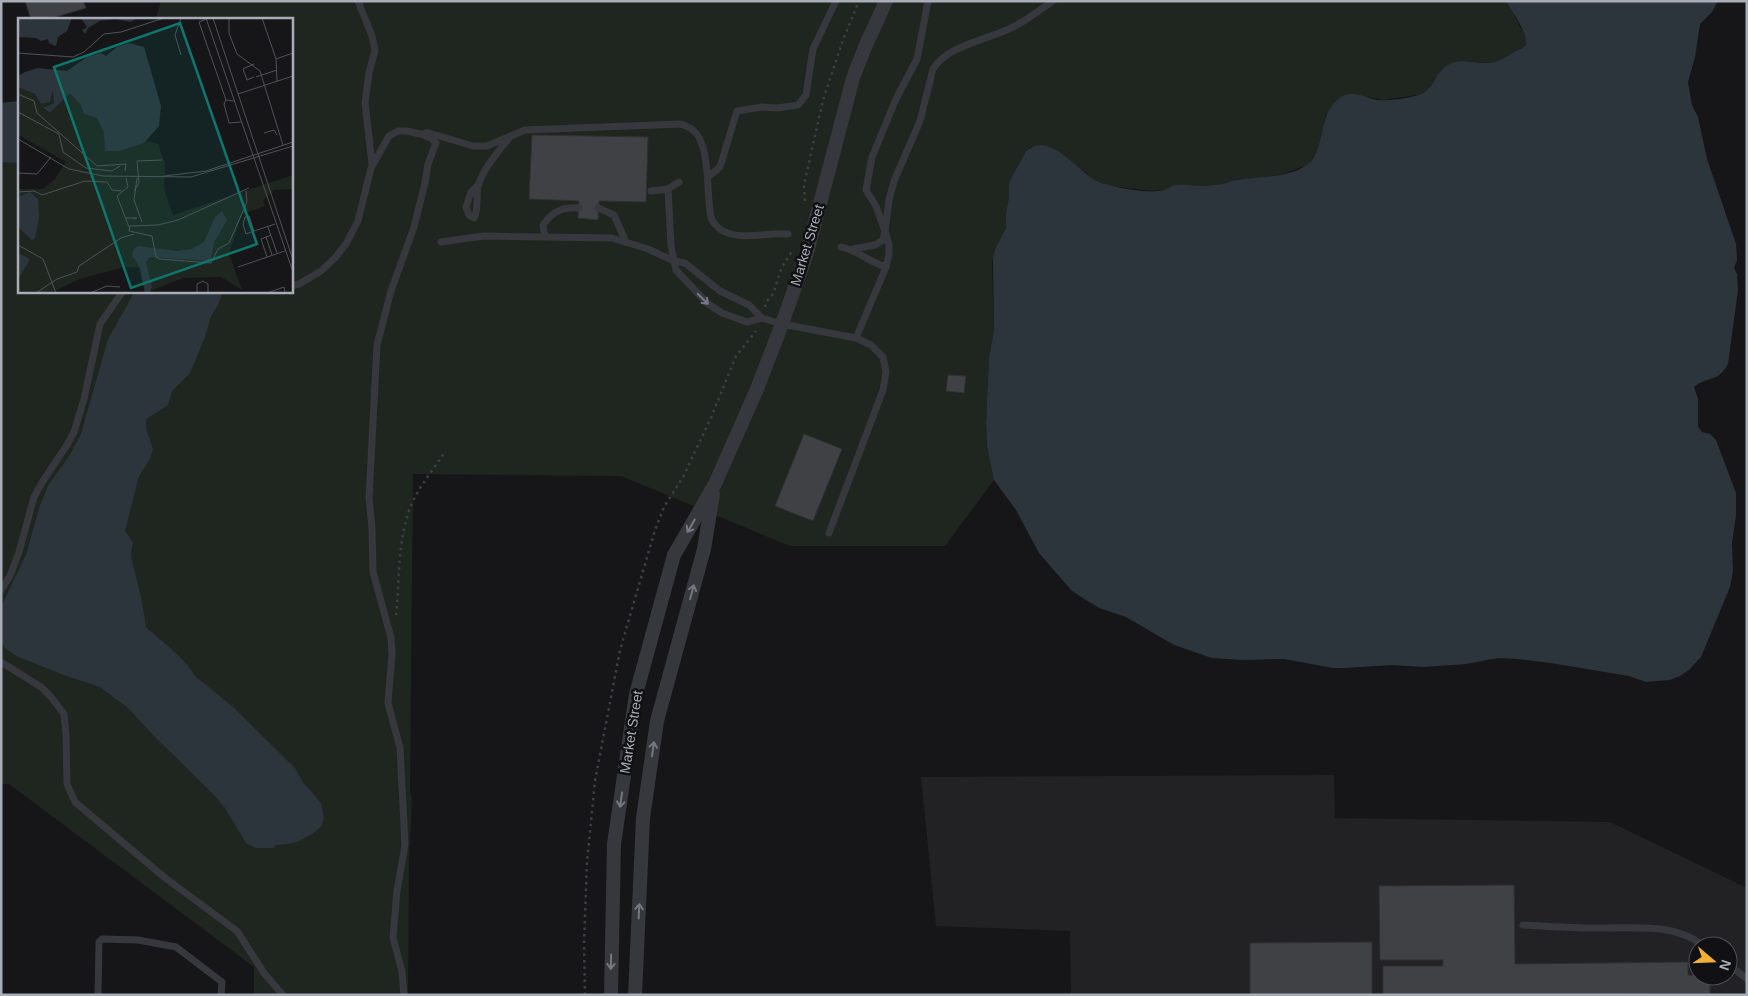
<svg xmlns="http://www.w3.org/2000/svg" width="1748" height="996" font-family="Arial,sans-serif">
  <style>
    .built { fill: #222225; fill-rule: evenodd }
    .green { fill: #1e261f }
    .water { fill: #2c353c }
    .building { fill: #404145; stroke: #303034 }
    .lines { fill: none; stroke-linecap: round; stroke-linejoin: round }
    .path { stroke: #3d3f44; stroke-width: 2.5; stroke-dasharray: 2.5 4; stroke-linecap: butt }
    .lane { stroke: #37383d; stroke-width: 7 }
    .street { stroke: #37383d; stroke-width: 14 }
    .oneway { stroke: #757881 }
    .labels { text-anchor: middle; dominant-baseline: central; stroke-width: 5; stroke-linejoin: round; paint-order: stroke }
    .street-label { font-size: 14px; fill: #a8adb8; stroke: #111113 }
    .inset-road { fill: none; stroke: #505258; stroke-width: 1 }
    .view { fill: #0f766e; fill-opacity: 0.15; stroke: #0f766e; stroke-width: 2.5 }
    .inset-edge { fill: none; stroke: #a8adb8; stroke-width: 2.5 }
  </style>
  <rect width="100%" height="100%" fill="#161618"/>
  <!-- built -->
  <path class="built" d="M1334,775L1335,818L1610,822L1747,888V995H1071L1070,931L936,926L921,777ZM1698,946H1728V976H1698Z"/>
  <!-- green -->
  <path class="green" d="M161,1H1505L1513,12L1520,27L1527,36V43L1523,47L1507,57L1494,62L1485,63L1465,61L1435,78L1429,90L1424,94L1383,100L1367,97L1326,114L1319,145L1314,156L1308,165L1282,174L1260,178L1236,180L1222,184L1201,186L1176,185L1166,189L1154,191L1109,186L1093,179L1062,154L1037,146L1030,147L1026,151L1009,182V197L1006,214V228L996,247L992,263L994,330L989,358L986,423L987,447L994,480L945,546H790L621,476L413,474L410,791L412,799L409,859L408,995H254V967L9,784H1V103L19,101V291H291V19H156Z"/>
  <!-- water -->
  <g class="water">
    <path d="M1505,1H1718L1712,12L1700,24L1695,57L1688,82L1692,105L1698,117L1707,159L1736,244L1737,260L1734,268L1737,274L1738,290L1728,364C1717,384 1708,375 1694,387L1698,399V427L1702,432L1710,434L1716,440L1736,493V516L1732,543L1733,571L1730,587L1701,657L1689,670L1680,676L1670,680L1646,682L1629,676L1551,663L1517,659L1498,658L1466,664L1423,667L1392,665L1345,668H1333L1284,659L1242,660L1212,658L1174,645L1126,617L1099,608L1072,591L1039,553L1016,510L994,480L987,447L986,423L989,358L994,330L993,257L996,247L1006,228V214L1009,197V182L1026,151C1050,130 1078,172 1097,181C1110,187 1144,193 1159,191C1166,190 1172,185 1177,185C1186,184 1195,186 1204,186C1210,185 1216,185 1222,184C1227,183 1232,180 1237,180C1258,176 1301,179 1314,157C1325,137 1320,111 1341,97C1352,89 1365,98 1377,100C1389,101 1403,99 1415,96C1437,92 1431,72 1452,63C1464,59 1474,63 1486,63C1496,63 1505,58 1514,52C1518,50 1524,48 1526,44C1529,36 1511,8 1505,1Z"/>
    <path d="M19,101V163L1,162V103Z"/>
    <path d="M135,291H221V297L218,305L211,316L205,337L190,373L172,391L168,405L146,419V429L153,449L150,459L139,476L125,531L133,543C129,558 133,562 136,577C140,594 144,610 146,627C158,638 189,662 195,676L233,707L295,768L303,782L321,803L324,818L321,827L312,834L297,842L289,844L276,845L274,848H256L246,843L225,808L214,795L153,735L128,708L100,687L64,675L16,656L5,648L1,642V607L26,555L39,508L48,486L69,456L81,434L108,339Z"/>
  </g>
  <!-- building -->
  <g class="building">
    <path d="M25,1H83L86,8L49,19H31Z"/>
    <path d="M532,135L648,137L646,202L599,201L598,220L578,218L579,201L529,199Z"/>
    <path d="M948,375L966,376L964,393L946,391Z"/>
    <path d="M804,434L842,449L813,521L775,506Z"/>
    <path d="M1514,885L1515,964L1688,962V975L1710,976V994L1383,995V966H1443V960H1380L1379,886Z"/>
    <path d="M1372,942V995H1250V943Z"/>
  </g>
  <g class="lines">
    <!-- path -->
    <g class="path">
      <path d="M805,201L804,185L823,100L843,40L859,1"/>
      <path d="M765,307L767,301L773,294L782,267L793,250"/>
      <path d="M396,615C400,578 397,536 413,501C421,484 434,469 444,453"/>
      <path d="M585,995L584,944L587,862L595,781L620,650L655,530L664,507L683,477L710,420L736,356L756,331"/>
    </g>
    <!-- lane -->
    <g class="lane">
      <path d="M358,1L372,36L375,50L369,73L365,103L372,164"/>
      <path d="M425,133H429L473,146H487L525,130L681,124C685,126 690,127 694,131C711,146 706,196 711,217C712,222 718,228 723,231C742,241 767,232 788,234"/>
      <path d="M708,177L720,167L737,111L762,107L778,108L798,105L806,95L813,49L836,1"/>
      <path d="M679,182L668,189L671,246L676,270L707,303L722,313L747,322L762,318"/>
      <path d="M479,184L471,192L466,207L469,215L474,218C479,209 476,197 478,186C483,169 498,152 509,138"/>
      <path d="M651,191L668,189"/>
      <path d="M598,208L614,215L626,242"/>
      <path d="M545,237L543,225C553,211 562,207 579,208"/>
      <path d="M441,242L483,236L612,238L648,249L674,261L685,263L720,291L749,305L762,318L782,324L856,338L871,345L883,357L886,372L883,390L829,533"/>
      <path d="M841,247C860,251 868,262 886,267L889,255V245L885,231L889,200L894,181L920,121L933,69C948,44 993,39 1017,25C1030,18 1041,9 1053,1"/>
      <path d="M853,249L875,245L883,240L885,231L876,206L866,190L872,157L896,99L917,59L928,1"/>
      <path d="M291,286L299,284L321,271L335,258L346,244L358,221L371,168L389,136L398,131H406L421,134L431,138L436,143L428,164L425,183L414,227L391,291L377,345L369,498L372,528L373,572L391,638L392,654L388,703L400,748L405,845L397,891L393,937L402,972L404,995"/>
      <path d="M856,338L886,267"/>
      <path d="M1,590L10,576L19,552L34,497L43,481L67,445L74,432L84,399L100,324L123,291"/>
      <path d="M1,662L41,687L52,698L64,714L66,735L67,784L75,802L164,877L237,931L264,973L283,995"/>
      <path d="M1523,925C1546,926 1569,928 1593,928C1631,929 1672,921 1704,946"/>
      <path d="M1728,964L1747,979"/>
      <path d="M98,995L99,942L102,939L138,940L176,947L222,982L221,995"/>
    </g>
    <!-- street -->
    <g class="street">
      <path d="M611,995L614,844L636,694L674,555L715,484L757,389L782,324L807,253L853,78L865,47L886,1"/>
      <path d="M635,995L643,818L657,721L704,549L713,494"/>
    </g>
  </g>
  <!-- one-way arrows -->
  <defs><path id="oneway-shaft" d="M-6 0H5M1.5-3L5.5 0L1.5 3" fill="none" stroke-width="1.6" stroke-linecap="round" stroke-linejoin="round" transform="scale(1.25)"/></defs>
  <g class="oneway">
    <use href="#oneway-shaft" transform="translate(703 299) rotate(45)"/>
    <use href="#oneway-shaft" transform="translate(691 526) rotate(120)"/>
    <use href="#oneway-shaft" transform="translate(692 592) rotate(-75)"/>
    <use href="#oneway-shaft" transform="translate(653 749) rotate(-82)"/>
    <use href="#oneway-shaft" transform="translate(621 800) rotate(98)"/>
    <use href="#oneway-shaft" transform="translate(639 911) rotate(-87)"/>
    <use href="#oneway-shaft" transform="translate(611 962) rotate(91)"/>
  </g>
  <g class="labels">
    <!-- street labels -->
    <g class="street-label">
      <text transform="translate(807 245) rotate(-73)">Market Street</text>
      <text transform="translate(631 732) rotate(-81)">Market Street</text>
    </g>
  </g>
  <!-- overview -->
  <g transform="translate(18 18)">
    <rect width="275" height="275" fill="#161618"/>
    <path d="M0,69L17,76L23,86L32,84L35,73L36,85L25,91L32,95L52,75L62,86L66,96L79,100L86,115L87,133H103L130,123L140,126L147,146L146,171L155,197L275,157V171L256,172L245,182L247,188L224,196L211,235L224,272L203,259L165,260L127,275L121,250L106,249L62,261L32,275H0V171H25L37,161L48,144L0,117Z" fill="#1e261f"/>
    <path d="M0,0H54L49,13L40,19L38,28L31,25L30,21L23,23L18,20L0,19ZM63,0H119L113,4L98,1L82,3L70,10L67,16L64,12L69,9ZM111,25L126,29L143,88L141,108L126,125L102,133H87L86,115L79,100L66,96L62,86L52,75L32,95L25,90L36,85L35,73L32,84L23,86L17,76L0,69V58L7,54L20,50L49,53L69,39L83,35L88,38L99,29ZM12,174L20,181L21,200L17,221L14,222L0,209V179ZM204,193L209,202L197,223L192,243L132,239L128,244L134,269L131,275H127L122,250L114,237L116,231L120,228L159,233L174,231L186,224L197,199ZM0,235L12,241L0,262Z" fill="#2c353c"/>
    <path class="inset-road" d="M163,0L157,17L163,37M188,0L275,254M195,0L275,242M211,0V15L219,36L242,53L265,127M244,0L258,41L259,63M188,1L181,4L208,82L216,83M0,35L55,39L66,34L86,16L103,14L146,0M258,41L275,35M236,46L225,51L229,62L236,59M238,59L259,52M0,76L16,83L19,95L79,148L108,146L107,153M220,76L275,58M208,82L206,86L211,105L223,104M0,94L41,116L45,134L68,150L94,153L102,148M246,115L256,112L259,117M0,121L51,151L85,158L173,159L275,128M0,155L19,156L33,139M146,158L188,153L275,124M108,160L110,169L99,178L111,209M119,160L116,182L124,204M116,173L121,165L119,143L144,142M228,173L229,184L211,225L200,231L193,245L142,241L138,239L134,218L111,213L112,208L140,207L160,202L231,170M0,174L16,173L24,177L67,163L89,164L94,172L104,173M108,200H119L115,201M250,209L259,235M236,213L231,198L227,199L225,206L228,216L236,213L257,206M248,219L254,237M0,227L25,241L38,275M249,239L243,221L253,217M220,249L267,233M18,275L39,261L59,254L61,248L103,220L116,216M72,275L89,268L102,269M179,275V266L185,263L190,266V275M249,275L266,269L267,274"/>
    <path class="view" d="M162,5L239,226L113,270L36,49Z"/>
    <rect width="275" height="275" class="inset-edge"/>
  </g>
  <!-- border -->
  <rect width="1748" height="996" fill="none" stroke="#a8adb8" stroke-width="5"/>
  <!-- north arrow -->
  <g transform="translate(1713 961) rotate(109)"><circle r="24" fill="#111113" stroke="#4d4f55"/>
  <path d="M0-4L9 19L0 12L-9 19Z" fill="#f2b134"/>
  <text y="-8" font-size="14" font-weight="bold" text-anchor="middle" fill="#a8adb8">N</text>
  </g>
</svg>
